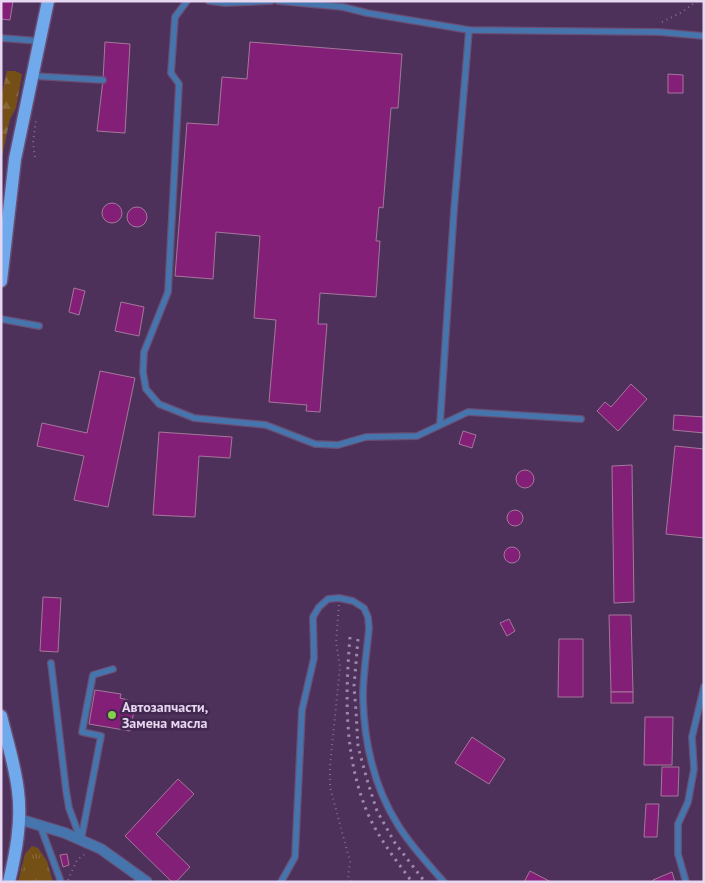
<svg xmlns="http://www.w3.org/2000/svg" width="705" height="883" font-family="'PT Sans',sans-serif">
  <style>
    .grass { fill: url(#grass-tufts) }
    .forest { fill: url(#forest-firs) }
    .building { fill: #841f78; stroke: #a4779b }
    .lines { fill: none; stroke-linecap: round; stroke-linejoin: round }
    .lane-casing { stroke: #694f75; stroke-width: 8 }
    .street-casing { stroke: #694f75; stroke-width: 12 }
    .primary-casing { stroke: #694f75; stroke-width: 15 }
    .path { stroke: #856d90; stroke-width: 2; stroke-dasharray: 1 4; stroke-linecap: butt }
    .lane { stroke: #4675ae; stroke-width: 5.5 }
    .street { stroke: #4675ae; stroke-width: 10 }
    .primary { stroke: #71a9ed; stroke-width: 12 }
    .rail { stroke: #9f89aa; stroke-width: 3; stroke-dasharray: 2.5 5; stroke-linecap: butt }
    .poi-dot { fill: #85cf4c; stroke: #42274f; stroke-width: 2 }
    .labels { text-anchor: middle; dominant-baseline: central; stroke-width: 5; stroke-linejoin: round; paint-order: stroke }
    .poi-label { font-size: 14px; font-weight: bold; fill: #e7d7f0; stroke: #42274f; text-anchor: start }
  </style>
  <defs>
    <pattern id="grass-tufts" width="24" height="20" patternUnits="userSpaceOnUse" patternTransform="scale(1.25)"><rect width="24" height="20" fill="#755016"/><path d="M3 7l-1-3M5 7V3M7 7l1-3M15 17l-1-3M17 17v-4M19 17l1-3" fill="none" stroke="#896838"/></pattern>
    <pattern id="forest-firs" width="22" height="20" patternUnits="userSpaceOnUse" patternTransform="scale(1.25)"><rect width="22" height="20" fill="#755016"/><path d="M5 1l3.5 6h-7zM16 11l3.5 6h-7z" fill="#896838"/></pattern>
  </defs>
  <rect width="100%" height="100%" fill="#4d315a"/>
  <!-- grass -->
  <path class="grass" d="M32,846L38,848L47,861L53,882H18L25,854Z"/>
  <!-- forest -->
  <path class="forest" d="M7,71H15L22,74L16,108L10,119L1,161L3,112L1,97Z"/>
  <!-- building -->
  <g class="building">
    <path d="M1,1H13L10,20L1,19Z"/>
    <path d="M105,42L130,44L125,133L97,131L103,80Z"/>
    <path d="M250,42L402,54L398,108H391L383,208L379,207L376,241H380L376,297L320,293L318,324H327L320,412L306,411L307,405L269,402L276,320L254,318L260,236L216,232L213,279L175,276L187,123L218,125L222,77L247,79Z"/>
    <path d="M668,74L683,75V93H668Z"/>
    <circle cx="112" cy="213" r="10"/>
    <circle cx="137" cy="217" r="10"/>
    <path d="M74,288L85,291L79,315L69,312Z"/>
    <path d="M121,302L144,307L139,336L115,331Z"/>
    <path d="M100,371L135,378L108,507L74,500L84,456L37,446L42,423L87,433Z"/>
    <path d="M631,384L647,399L618,431L597,411L605,402L611,407Z"/>
    <path d="M674,415L704,417V433L673,430Z"/>
    <path d="M463,431L476,435L472,448L459,444Z"/>
    <path d="M159,432L232,437L230,458L199,456L195,517L153,515Z"/>
    <path d="M675,446L704,449V538L666,534Z"/>
    <path d="M632,465L634,602L614,603L612,466Z"/>
    <circle cx="525" cy="479" r="9"/>
    <circle cx="515" cy="518" r="8"/>
    <circle cx="512" cy="555" r="8"/>
    <path d="M43,597L61,598L58,652L40,651Z"/>
    <path d="M609,615H631L633,692H611Z"/>
    <path d="M509,619L515,631L507,636L500,623Z"/>
    <path d="M559,639H583V697H558Z"/>
    <path d="M95,690L121,694L120,698L128,700L127,704L135,706L130,731L89,724Z"/>
    <rect x="611" y="692" width="22" height="11"/>
    <path d="M645,717H673L672,765H644Z"/>
    <path d="M472,737L505,759L489,784L455,763Z"/>
    <path d="M662,767H679L678,796H661Z"/>
    <path d="M178,779L194,794L156,834L190,867L176,882H172L125,836Z"/>
    <path d="M646,804H659L657,837H644Z"/>
    <path d="M67,854L69,865L63,867L60,855Z"/>
    <path d="M530,871L551,882H524Z"/>
    <path d="M672,872L675,882H654L653,880Z"/>
  </g>
  <g class="lines">
    <defs>
      <g id="lane">
        <path d="M187,1L175,17L171,73L179,84L168,292L144,352L143,372L146,389L159,404L194,418L266,425L315,444L338,445L366,437L417,436L468,412L581,419"/>
        <path d="M209,1L225,3L271,1"/>
        <path d="M278,1L343,7L367,13L469,30L659,32L704,36"/>
        <path d="M1,38L39,41"/>
        <path d="M33,76L103,80"/>
        <path d="M1,319L39,326"/>
        <path d="M440,424L454,210L469,30"/>
        <path d="M51,663L66,790L69,808L81,840"/>
        <path d="M40,825L61,882"/>
        <path d="M81,840L101,736L82,732L93,675L113,669"/>
        <path d="M281,882L295,857L302,710L314,658L313,617L319,607L328,599L339,598L353,601L364,608L368,617L369,628C367,651 363,674 363,697C364,741 374,787 398,825C411,846 428,864 444,882"/>
        <path d="M686,882L678,854V824L688,802L694,769L692,737L704,687"/>
      </g>
      <path id="street" d="M19,819L65,833L101,849L147,882"/>
      <g id="primary">
        <path d="M1,281L15,159L48,1"/>
        <path d="M1,716C7,741 15,765 18,791C22,821 16,852 9,882"/>
      </g>
    </defs>
    <!-- lane casing -->
    <use href="#lane" class="lane-casing"/>
    <!-- street casing -->
    <use href="#street" class="street-casing"/>
    <!-- primary casing -->
    <use href="#primary" class="primary-casing"/>
    <!-- path -->
    <g class="path">
      <path d="M662,22L682,12L697,1"/>
      <path d="M35,157L33,143L36,120"/>
      <path d="M339,605L336,642L340,667L330,766V787L350,862L348,876L351,882"/>
      <path d="M68,880L77,860L86,853"/>
    </g>
    <!-- lane -->
    <use href="#lane" class="lane"/>
    <!-- street -->
    <use href="#street" class="street"/>
    <!-- primary -->
    <use href="#primary" class="primary"/>
    <!-- rail -->
    <g class="rail">
      <path d="M350,637C345,697 344,758 368,814C379,839 396,860 412,882"/>
      <path d="M358,639L354,686L356,711L358,747L368,783L377,811L395,843L425,882"/>
    </g>
  </g>
  <!-- markers -->
  <circle class="poi-dot" cx="112" cy="715" r="5"/>
  <g class="labels">
    <!-- poi labels -->
    <g class="poi-label">
      <text x="122" y="707">Автозапчасти,<tspan x="122" dy="16">Замена масла</tspan></text>
    </g>
  </g>
  <!-- border -->
  <rect width="705" height="883" fill="none" stroke="#e7d7f0" stroke-width="5"/>
</svg>
